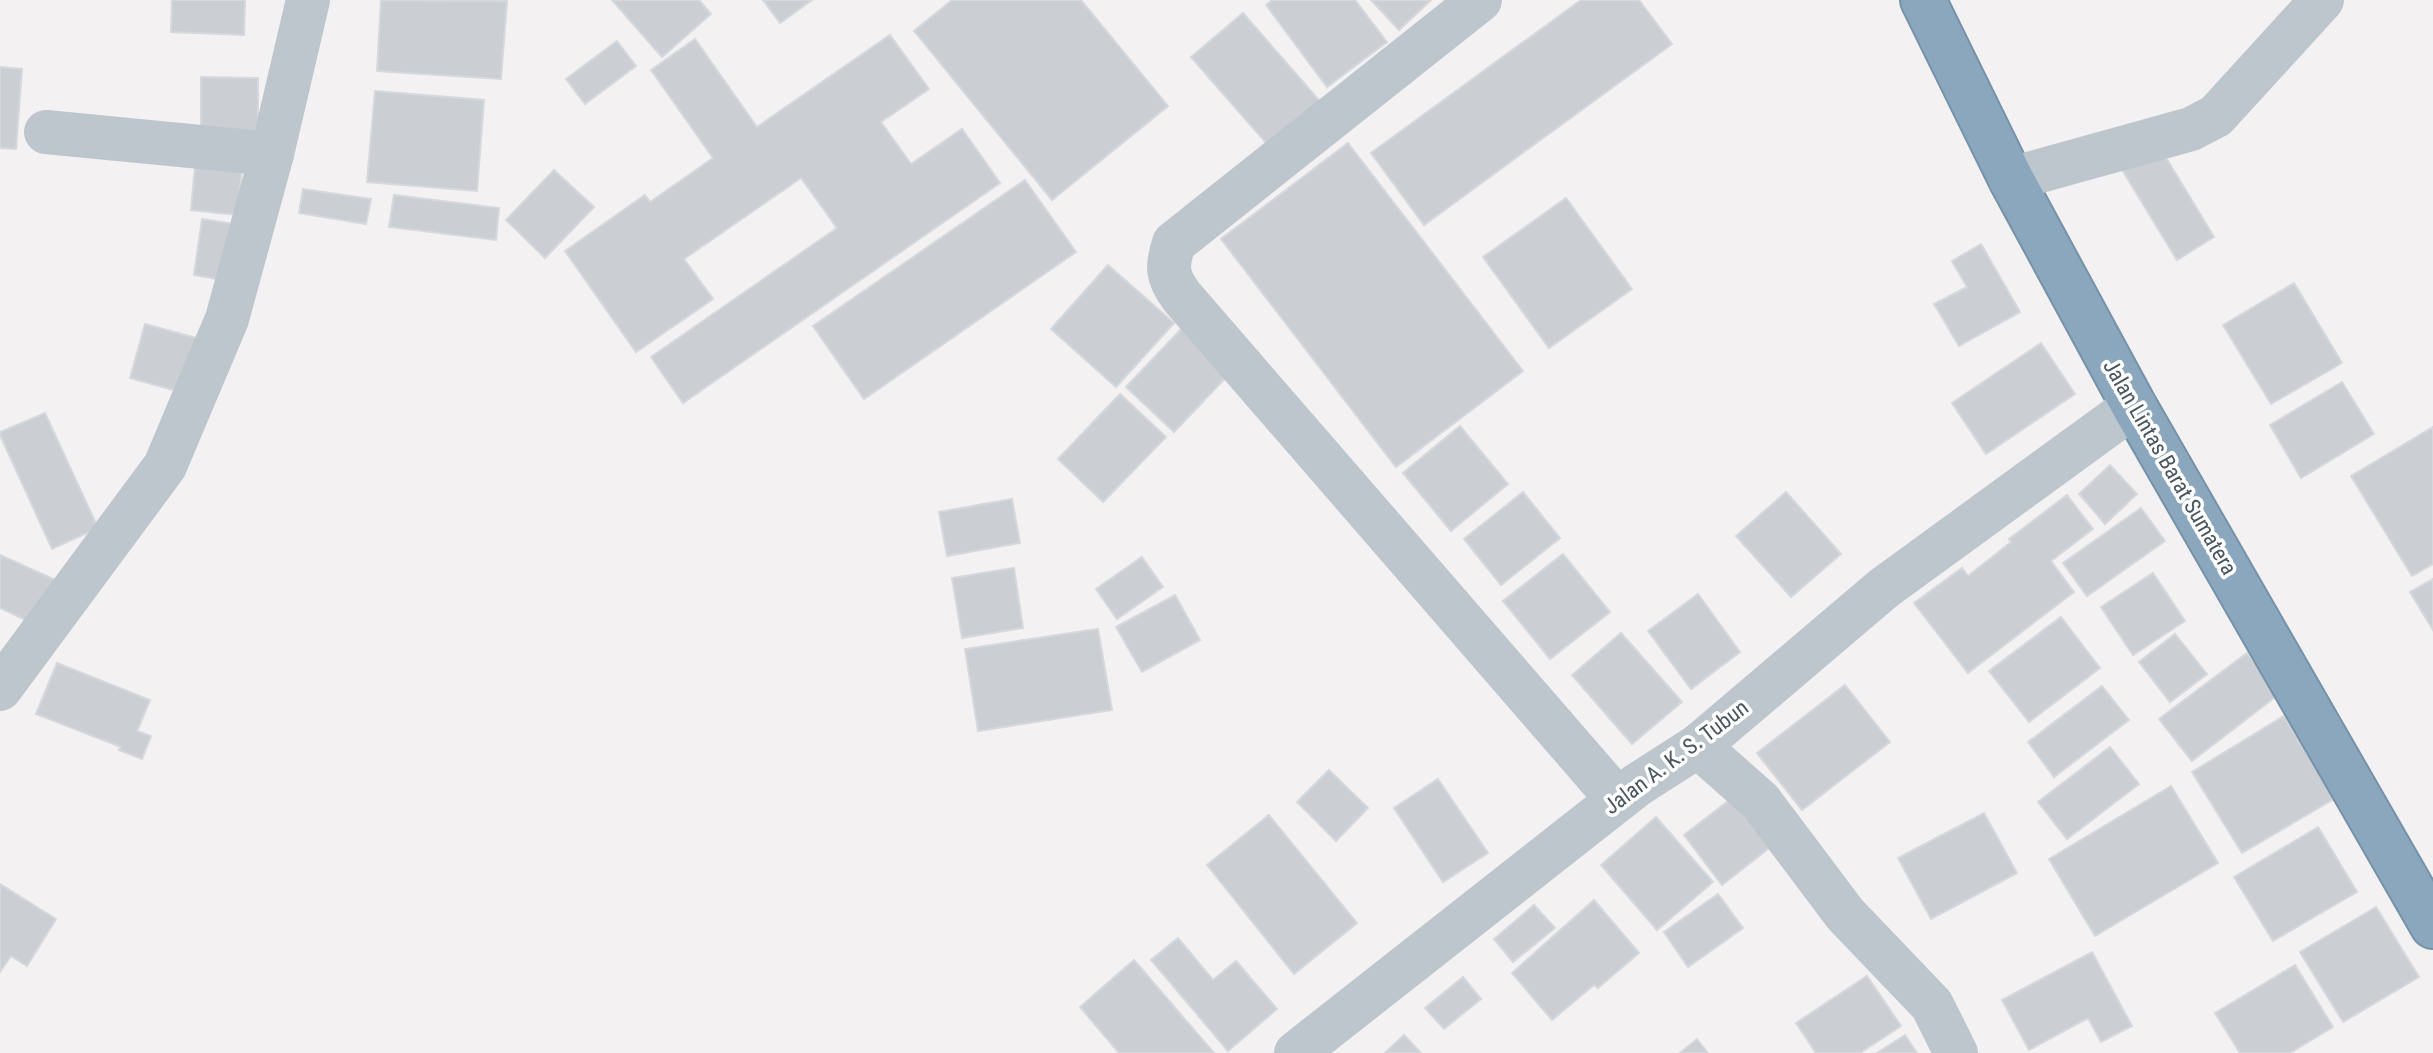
<svg xmlns="http://www.w3.org/2000/svg" width="2433" height="1053" font-family="'Roboto Condensed',sans-serif">
  <style>
    .building { fill: #cbced3; stroke: #d5d8dc; stroke-width: 2 }
    .lines { fill: none; stroke-linecap: round; stroke-linejoin: round }
    .highway-casing { stroke: #7692a9; stroke-width: 48 }
    .street { stroke: #bdc6cd; stroke-width: 44 }
    .highway { stroke: #8ba7bd; stroke-width: 44 }
    .labels { text-anchor: middle; dominant-baseline: central; stroke-width: 7; stroke-linejoin: round; paint-order: stroke }
    .street-label { font-size: 22px; fill: #49565e; stroke: #fff }
  </style>
  <rect width="100%" height="100%" fill="#f3f1f1"/>
  <!-- building -->
  <g class="building">
    <path d="M172,0H245L244,35L171,32Z"/>
    <path d="M381,0L507,1L501,79L377,71Z"/>
    <path d="M612,0H699L711,14L662,57Z"/>
    <path d="M763,0H812L780,23Z"/>
    <path d="M952,0H1081L1168,106L1052,200L914,31Z"/>
    <path d="M1272,0H1355L1387,42L1327,87L1266,5Z"/>
    <path d="M1371,0H1431L1399,30Z"/>
    <path d="M1581,0H1639L1672,44L1424,225L1371,153Z"/>
    <path d="M1243,13L1325,107L1273,151L1191,57Z"/>
    <path d="M890,35L929,89L881,122L911,164L962,129L1000,183L683,403L651,357L837,228L801,178L684,259L713,299L636,352L565,251L645,195L650,202L713,158L651,70L695,39L757,127Z"/>
    <path d="M617,41L636,66L585,104L566,79Z"/>
    <path d="M0,67L22,69L16,149L0,148Z"/>
    <path d="M201,77L258,78V132L201,131Z"/>
    <path d="M375,91L484,100L477,191L367,182Z"/>
    <path d="M1348,143L1523,371L1396,467L1221,239Z"/>
    <path d="M2159,146L2214,237L2177,260L2121,168Z"/>
    <path d="M196,155L243,160L237,215L191,210Z"/>
    <path d="M554,170L594,207L545,258L506,220Z"/>
    <path d="M1025,180L1076,252L864,399L813,326Z"/>
    <path d="M303,189L371,199L366,224L299,213Z"/>
    <path d="M394,195L499,208L496,240L389,227Z"/>
    <path d="M1566,198L1632,289L1549,348L1483,257Z"/>
    <path d="M202,219L242,225L234,282L194,275Z"/>
    <path d="M1981,244L2020,312L1959,346L1934,304L1967,287L1952,261Z"/>
    <path d="M1108,265L1174,323L1116,387L1051,329Z"/>
    <path d="M2294,283L2342,363L2271,404L2223,325Z"/>
    <path d="M145,324L200,339L184,393L130,378Z"/>
    <path d="M1185,325L1233,370L1174,432L1126,387Z"/>
    <path d="M2041,343L2075,394L1986,454L1952,403Z"/>
    <path d="M2342,382L2374,434L2301,478L2270,425Z"/>
    <path d="M1120,394L1166,437L1103,502L1058,459Z"/>
    <path d="M45,413L98,528L52,549L0,435V432Z"/>
    <path d="M1460,426L1508,484L1451,531L1403,473Z"/>
    <path d="M2433,427V564L2412,576L2351,476Z"/>
    <path d="M2110,465L2137,494L2105,524L2079,494Z"/>
    <path d="M1523,492L1560,538L1501,585L1464,539Z"/>
    <path d="M1786,492L1841,554L1791,597L1736,536Z"/>
    <path d="M2067,495L2093,529L2051,561L2074,592L1968,673L1914,603L1962,568L1968,576L2011,542L2009,539Z"/>
    <path d="M1012,499L1020,543L947,556L939,512Z"/>
    <path d="M2141,508L2165,541L2087,596L2063,563Z"/>
    <path d="M1563,554L1610,612L1550,659L1503,601Z"/>
    <path d="M0,555L60,582L40,627L0,608Z"/>
    <path d="M1142,557L1163,587L1117,619L1096,589Z"/>
    <path d="M1014,568L1023,628L962,638L952,578Z"/>
    <path d="M2153,573L2185,621L2133,655L2101,607Z"/>
    <path d="M2433,579V630L2410,592Z"/>
    <path d="M1698,594L1740,652L1691,689L1648,631Z"/>
    <path d="M1175,595L1200,640L1142,672L1116,627Z"/>
    <path d="M2061,617L2100,668L2029,722L1989,671Z"/>
    <path d="M1098,629L1112,710L978,731L965,649Z"/>
    <path d="M1621,633L1682,702L1632,744L1572,675Z"/>
    <path d="M2175,634L2207,674L2170,702L2139,662Z"/>
    <path d="M2247,653L2279,694L2192,761L2159,719Z"/>
    <path d="M57,663L150,700L137,731L151,736L142,759L119,750L121,747L36,714Z"/>
    <path d="M1845,685L1890,742L1802,810L1757,753Z"/>
    <path d="M2102,686L2129,720L2054,777L2028,742Z"/>
    <path d="M2284,716L2334,799L2242,853L2192,772Z"/>
    <path d="M2110,747L2139,784L2067,839L2038,802Z"/>
    <path d="M1329,770L1368,808L1336,841L1297,802Z"/>
    <path d="M1438,779L1488,853L1443,882L1394,808Z"/>
    <path d="M2171,786L2218,863L2095,936L2049,859Z"/>
    <path d="M1731,799L1769,848L1722,885L1684,835Z"/>
    <path d="M1984,813L2017,873L1931,919L1898,858Z"/>
    <path d="M1269,815L1357,923L1294,974L1207,865Z"/>
    <path d="M1656,817L1713,882L1657,930L1601,865Z"/>
    <path d="M2318,827L2357,892L2273,941L2234,877Z"/>
    <path d="M0,884L56,919L27,966L11,956L0,972Z"/>
    <path d="M1718,894L1743,928L1688,967L1664,932Z"/>
    <path d="M1594,900L1639,953L1598,988L1594,985L1552,1020L1512,973Z"/>
    <path d="M1534,905L1555,928L1513,962L1494,939Z"/>
    <path d="M2376,907L2419,977L2343,1022L2300,952Z"/>
    <path d="M1178,938L1213,980L1236,961L1277,1009L1228,1051L1151,960Z"/>
    <path d="M2092,952L2132,1026L2101,1042L2088,1018L2029,1050L2002,1000Z"/>
    <path d="M1134,960L1214,1053H1119L1080,1007Z"/>
    <path d="M2295,965L2333,1027L2290,1053H2240L2215,1013Z"/>
    <path d="M1867,976L1901,1026L1860,1053H1816L1796,1023Z"/>
    <path d="M1463,977L1481,999L1444,1029L1425,1008Z"/>
    <path d="M1404,1035L1421,1053H1385Z"/>
    <path d="M1905,1035L1917,1053H1877Z"/>
    <path d="M1697,1039L1708,1053H1680Z"/>
  </g>
  <g class="lines">
    <defs>
      <path id="highway" d="M1923,0L2011,179L2134,406L2433,926"/>
    </defs>
    <!-- highway casing -->
    <use href="#highway" class="highway-casing"/>
    <!-- street -->
    <g class="street">
      <path d="M1480,0L1174,243C1166,267 1167,277 1182,297L1618,800"/>
      <path d="M46,132L272,154"/>
      <path d="M2011,179L2191,129L2216,116L2322,0"/>
      <path d="M0,689L165,466L227,319L272,154L308,0"/>
      <path d="M1698,746L1760,801L1845,914L1932,1005L1956,1053"/>
      <path d="M1296,1053L1637,785L1698,746L1884,588L2134,406"/>
    </g>
    <!-- highway -->
    <use href="#highway" class="highway"/>
  </g>
  <g class="labels">
    <!-- street labels -->
    <g class="street-label">
      <text transform="translate(2170 467) rotate(60)">Jalan Lintas Barat Sumatera</text>
      <text transform="translate(1676 757) rotate(-37)">Jalan A. K. S. Tubun</text>
    </g>
  </g>
</svg>
